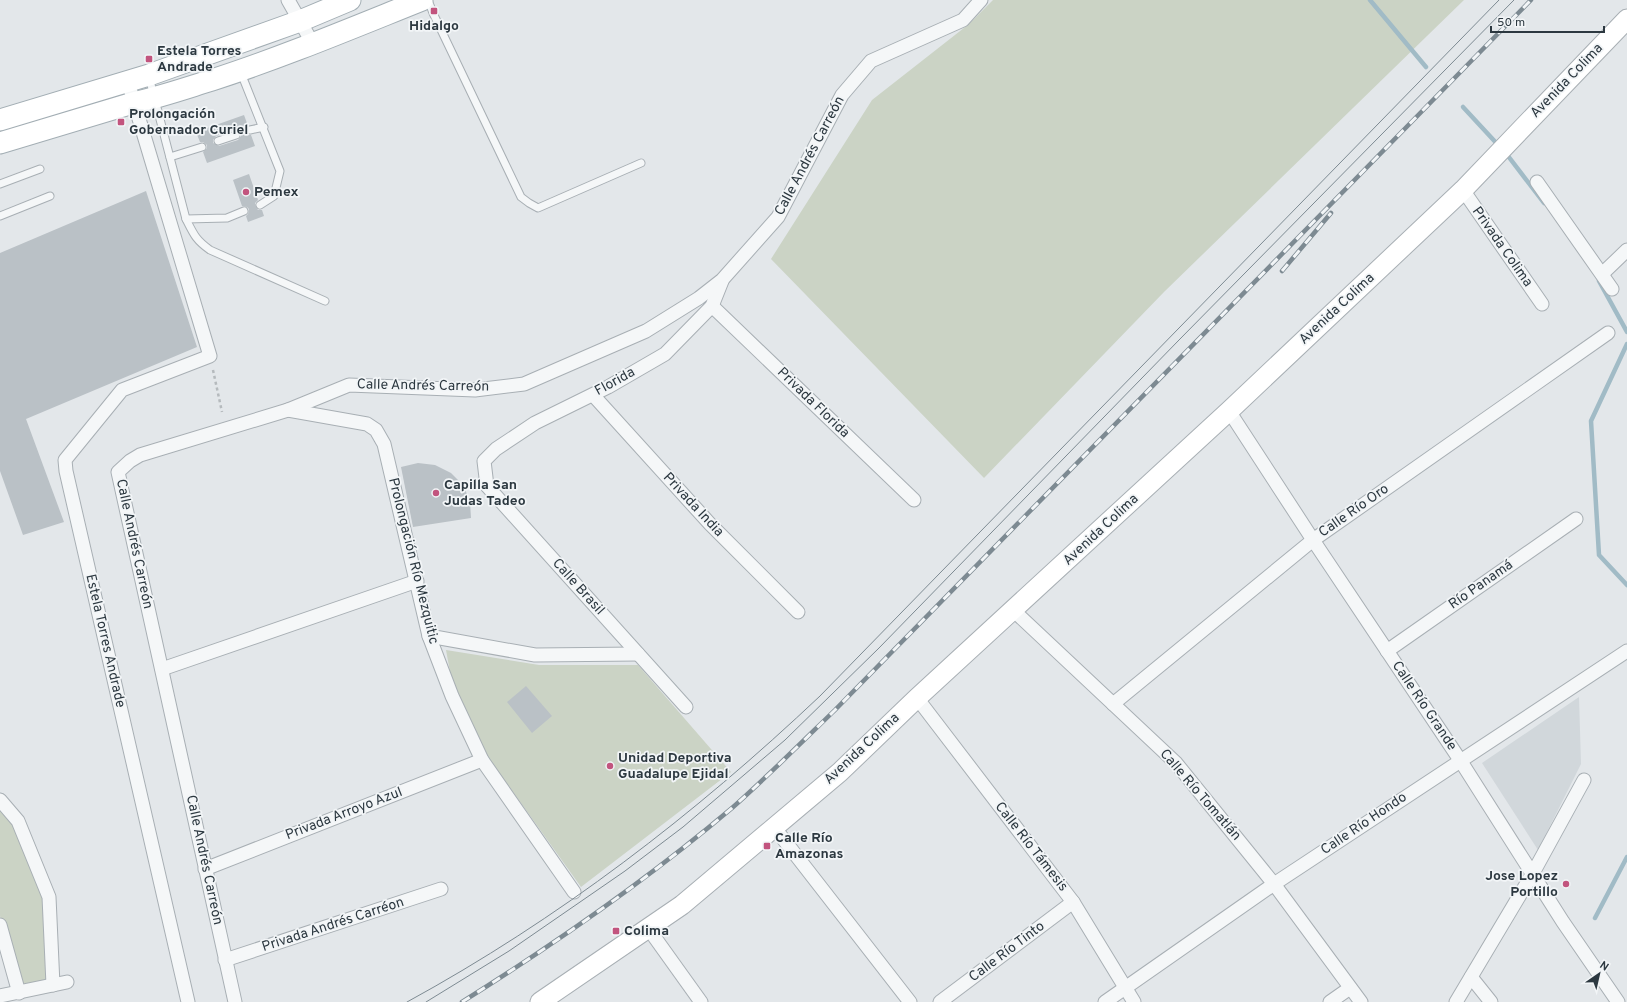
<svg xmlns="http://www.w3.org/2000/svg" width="1627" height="1002" font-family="Overpass,sans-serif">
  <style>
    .built { fill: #d1d7db }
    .green { fill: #cbd3c5 }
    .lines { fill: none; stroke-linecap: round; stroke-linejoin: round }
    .stream { stroke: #a1bbc6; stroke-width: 4.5 }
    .building { fill: #bac1c6; fill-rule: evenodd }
    .lane-casing { stroke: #a8afb4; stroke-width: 9 }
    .street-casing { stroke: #a8afb4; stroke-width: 15 }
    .secondary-casing { stroke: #a8afb4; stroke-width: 21 }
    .primary-casing { stroke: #a3aeb4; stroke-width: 23 }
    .path { stroke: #b5babd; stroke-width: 2.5; stroke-dasharray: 3 3; stroke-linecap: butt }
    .lane { stroke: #f5f7f8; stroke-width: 7 }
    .street { stroke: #f5f7f8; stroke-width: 13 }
    .secondary { stroke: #fff; stroke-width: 19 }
    .primary { stroke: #fff; stroke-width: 21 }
    .tram { stroke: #7d8a92; stroke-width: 1 }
    .rail-casing { stroke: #7d8a92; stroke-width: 4.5 }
    .rail { stroke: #f2f5f7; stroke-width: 3; stroke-dasharray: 9; stroke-linecap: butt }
    .poi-dot { fill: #c2547e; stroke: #f2f5f7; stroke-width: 1.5 }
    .labels { text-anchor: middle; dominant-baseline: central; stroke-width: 3.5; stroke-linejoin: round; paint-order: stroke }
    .poi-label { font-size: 14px; font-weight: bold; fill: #2c3840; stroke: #f2f5f7; text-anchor: start }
    .street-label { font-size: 14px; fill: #2c3840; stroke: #f2f5f7 }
  </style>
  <rect width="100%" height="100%" fill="#e3e7ea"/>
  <!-- built -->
  <path class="built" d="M1579,697L1581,764L1538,850L1482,763Z"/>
  <!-- green -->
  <g class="green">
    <path d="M993,0H1464L1164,292L984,478L771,259L872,100L969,24Z"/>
    <path d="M446,650L539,665H638L731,772L581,887L490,760L453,688Z"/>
    <path d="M0,802L16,822L46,896L51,984L20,988L0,916Z"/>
  </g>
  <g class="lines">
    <!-- stream -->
    <g class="stream">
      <path d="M1370,0L1426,67"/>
      <path d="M1463,107L1500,147"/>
      <path d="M1505,152L1544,203"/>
      <path d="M1599,281L1627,332"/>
      <path d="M1627,344L1591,421L1599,555L1627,585"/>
      <path d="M1595,918L1627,857"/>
    </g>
  </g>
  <!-- building -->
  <g class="building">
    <path d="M244,115L248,126L245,128V131L248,135H251L255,146L207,163L203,152L207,148V145L203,142H200L196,132ZM234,130H237L241,133V136L238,140L219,146L213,143V140L216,136Z"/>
    <path d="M249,174L258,200L255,203L256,207L258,210H262L264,216L248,222L246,216L248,214L249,209L247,207L242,206L233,180Z"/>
    <path d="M146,191L197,347L26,419L64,522L23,535L0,471V253Z"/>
    <path d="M418,463L435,465L451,473L463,485L470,501L471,518L413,527L401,467Z"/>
    <path d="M526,686L552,716L532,733L507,702Z"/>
  </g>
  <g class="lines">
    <defs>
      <g id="lane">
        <path d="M428,0L433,13L521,197L529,203L538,208L641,163"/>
        <path d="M241,73L280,171L274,196L260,205"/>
        <path d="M149,77L186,219L227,218L244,211"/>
        <path d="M250,130L264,127"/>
        <path d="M218,141L236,135"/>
        <path d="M170,157L202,147"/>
        <path d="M0,184L40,169"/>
        <path d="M0,216L50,196"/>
        <path d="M186,219C194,235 196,240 210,250L325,301"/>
      </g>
      <g id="street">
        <path d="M288,0L313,44"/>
        <path d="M128,82L210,356L122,390L65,460L66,471L188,1002"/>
        <path d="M1537,182L1612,289"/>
        <path d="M1463,190L1542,304"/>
        <path d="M1602,274L1627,250"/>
        <path d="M712,306L914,500"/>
        <path d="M593,395L710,524L798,612"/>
        <path d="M288,410L367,424L376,430L384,444L429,636L452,696L482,760L574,892"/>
        <path d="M1229,411L1313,540L1460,760L1563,922L1618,1002"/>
        <path d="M1013,610L1176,763L1274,884L1361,1002"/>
        <path d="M429,636L535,655L638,654"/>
        <path d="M1387,651L1576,519"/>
        <path d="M162,669L417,581"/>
        <path d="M917,698L1073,902L1134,1002"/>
        <path d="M1113,704L1313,540L1608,333"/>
        <path d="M686,707L487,486L484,461L496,449L535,423L608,387L665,354L712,306L722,281"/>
        <path d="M0,800L18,821L49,897L53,985"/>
        <path d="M774,827L910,1002"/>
        <path d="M205,869L482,760"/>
        <path d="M0,925L19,993"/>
        <path d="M648,928L701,1002"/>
        <path d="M225,960L441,889"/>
        <path d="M1471,977L1491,1002"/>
        <path d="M0,996L67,982"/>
        <path d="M235,1002L118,472L130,461L140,455L288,410L349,385L475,390L524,384L646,331L699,298L722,280L778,217L842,95L871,61L963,20L981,0"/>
        <path d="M940,1002L1073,902"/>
        <path d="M1105,1002L1274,884L1627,651"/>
        <path d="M1330,1002L1350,988"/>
        <path d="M1456,1002L1533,873L1584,780"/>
      </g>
      <path id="secondary" d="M540,1002L682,905L840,772L917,698L1229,411L1463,190L1627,19"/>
      <g id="primary">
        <path d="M0,120L149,75L300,21L350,0"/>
        <path d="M0,143L133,103C160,97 186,88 212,80C283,57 352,28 422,0"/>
      </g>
    </defs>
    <!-- lane casing -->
    <use href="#lane" class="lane-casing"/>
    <!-- street casing -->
    <use href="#street" class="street-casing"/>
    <!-- secondary casing -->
    <use href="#secondary" class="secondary-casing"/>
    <!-- primary casing -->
    <use href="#primary" class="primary-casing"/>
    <!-- path -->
    <path class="path" d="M213,370L222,412"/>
    <!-- lane -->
    <use href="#lane" class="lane"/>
    <!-- street -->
    <use href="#street" class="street"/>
    <!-- secondary -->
    <use href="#secondary" class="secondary"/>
    <!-- primary -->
    <use href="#primary" class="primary"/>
    <!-- tram -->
    <g class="tram">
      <path d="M407,1002C559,919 694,815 820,696L1499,0"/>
      <path d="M426,1002L509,951L625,871L683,827L785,740L879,648L1179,340L1514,0"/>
    </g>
    <defs>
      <g id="rail">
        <path d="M1282,271L1331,213"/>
        <path d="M462,1002C556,943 647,880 732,808C767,777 801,743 835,710L1531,0"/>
      </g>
    </defs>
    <!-- rail casing -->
    <use href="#rail" class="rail-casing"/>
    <!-- rail -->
    <use href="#rail" class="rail"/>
  </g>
  <!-- markers -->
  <g class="poi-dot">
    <rect x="430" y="7" width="8" height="8" rx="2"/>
    <rect x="145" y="55" width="8" height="8" rx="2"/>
    <rect x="117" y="118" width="8" height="8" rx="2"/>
    <circle cx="246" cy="192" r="4"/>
    <circle cx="436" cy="493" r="4"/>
    <circle cx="610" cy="766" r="4"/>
    <rect x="763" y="842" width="8" height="8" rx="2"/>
    <circle cx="1566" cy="884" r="4"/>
    <rect x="612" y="927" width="8" height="8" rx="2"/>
  </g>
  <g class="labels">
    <!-- poi labels -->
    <g class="poi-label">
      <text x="434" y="26" text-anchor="middle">Hidalgo</text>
      <text x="157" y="51">Estela Torres<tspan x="157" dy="16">Andrade</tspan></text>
      <text x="129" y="114">Prolongación<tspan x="129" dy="16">Gobernador Curiel</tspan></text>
      <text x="254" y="192">Pemex</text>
      <text x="444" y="485">Capilla San<tspan x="444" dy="16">Judas Tadeo</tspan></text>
      <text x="618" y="758">Unidad Deportiva<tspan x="618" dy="16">Guadalupe Ejidal</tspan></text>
      <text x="775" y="838">Calle Río<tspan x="775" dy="16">Amazonas</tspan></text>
      <text x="1558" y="876" text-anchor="end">Jose Lopez<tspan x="1558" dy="16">Portillo</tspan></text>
      <text x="624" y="931">Colima</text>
    </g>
    <!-- street labels -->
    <g class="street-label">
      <text transform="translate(1567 81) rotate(-46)">Avenida Colima</text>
      <text transform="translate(810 156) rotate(-62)">Calle Andrés Carreón</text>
      <text transform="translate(1502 247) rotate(55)">Privada Colima</text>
      <text transform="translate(1337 309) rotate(-43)">Avenida Colima</text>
      <text transform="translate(615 382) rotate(-29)">Florida</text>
      <text transform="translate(423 386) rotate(1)">Calle Andrés Carreón</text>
      <text transform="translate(813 403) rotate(44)">Privada Florida</text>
      <text transform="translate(693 505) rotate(47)">Privada India</text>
      <text transform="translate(1354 511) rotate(-35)">Calle Río Oro</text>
      <text transform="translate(1101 530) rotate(-43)">Avenida Colima</text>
      <text transform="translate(134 544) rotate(78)">Calle Andrés Carreón</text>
      <text transform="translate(413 561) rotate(76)">Prolongación Río Mezquitic</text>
      <text transform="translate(1481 585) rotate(-35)">Río Panamá</text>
      <text transform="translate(578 587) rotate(48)">Calle Brasil</text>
      <text transform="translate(105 641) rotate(77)">Estela Torres Andrade</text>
      <text transform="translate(1424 706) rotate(56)">Calle Río Grande</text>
      <text transform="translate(862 749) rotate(-43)">Avenida Colima</text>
      <text transform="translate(1200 795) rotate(49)">Calle Río Tomatlán</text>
      <text transform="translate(344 814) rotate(-21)">Privada Arroyo Azul</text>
      <text transform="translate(1364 824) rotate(-34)">Calle Río Hondo</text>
      <text transform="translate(1031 847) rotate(52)">Calle Río Támesis</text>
      <text transform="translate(204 860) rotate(78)">Calle Andrés Carreón</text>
      <text transform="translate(333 925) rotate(-18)">Privada Andrés Carréon</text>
      <text transform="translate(1007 952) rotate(-37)">Calle Río Tinto</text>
    </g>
  </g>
  <!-- north arrow -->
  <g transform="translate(1599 974) rotate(34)" stroke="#f2f5f7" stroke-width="3" paint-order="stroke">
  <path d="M0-3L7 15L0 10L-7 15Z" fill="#2c3840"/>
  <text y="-6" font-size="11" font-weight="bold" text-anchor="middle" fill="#2c3840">N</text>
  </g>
  <!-- scale -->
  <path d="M1491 26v6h113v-6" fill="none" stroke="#2c3840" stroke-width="2"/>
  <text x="1497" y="26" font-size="12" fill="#2c3840" stroke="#f2f5f7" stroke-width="3" paint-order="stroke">50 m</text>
</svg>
